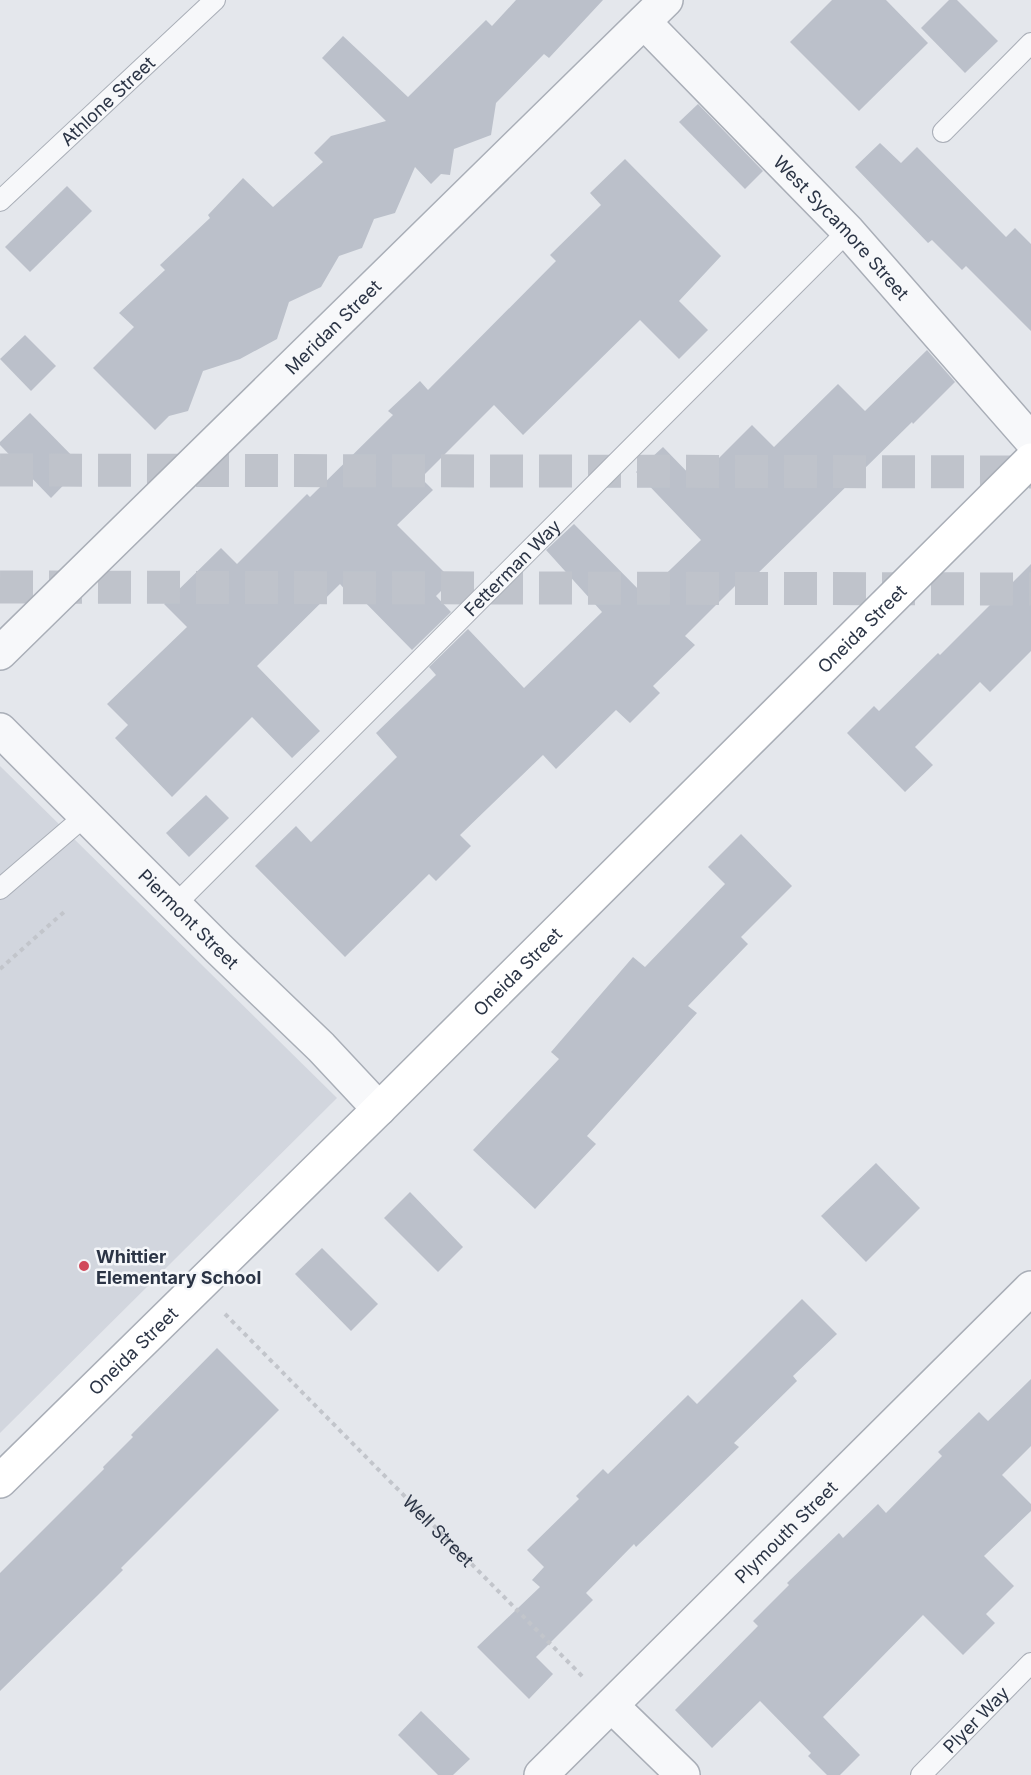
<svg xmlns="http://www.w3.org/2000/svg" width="1031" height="1775" font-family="Inter,sans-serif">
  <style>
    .built { fill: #d2d6de }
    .building { fill: #bbc0ca }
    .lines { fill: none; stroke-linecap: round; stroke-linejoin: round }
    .highway-tunnel { stroke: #bfc3cb; stroke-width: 33; stroke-dasharray: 33 16; stroke-linecap: butt }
    .lane-casing { stroke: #a9aeb7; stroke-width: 22 }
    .street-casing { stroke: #a9aeb7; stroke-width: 36 }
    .secondary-casing { stroke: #a9aeb7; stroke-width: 36 }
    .path { stroke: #c2c5cb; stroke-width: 4; stroke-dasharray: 4.5 4.5; stroke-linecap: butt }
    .lane { stroke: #f7f8fa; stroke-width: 20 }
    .street { stroke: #f7f8fa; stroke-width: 33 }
    .secondary { stroke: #fff; stroke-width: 33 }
    .poi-dot { fill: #d1495b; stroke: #f4f6f9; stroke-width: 2 }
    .labels { text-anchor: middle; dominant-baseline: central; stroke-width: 5; stroke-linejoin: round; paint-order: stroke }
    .street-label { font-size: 18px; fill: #2b3445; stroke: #f4f6f9 }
    .poi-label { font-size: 18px; font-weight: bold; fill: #2b3445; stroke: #f4f6f9; text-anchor: start }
  </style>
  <rect width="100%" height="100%" fill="#e4e7ec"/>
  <!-- built -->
  <path class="built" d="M0,766L337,1098L0,1433Z"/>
  <!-- building -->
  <g class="building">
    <path d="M516,0H603L549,58L544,54L496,103L491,135L454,149L450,175L441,174L431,184L415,167L395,213L374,219L362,248L339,256L321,287L289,302L277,339L240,359L203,371L188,411L169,416L155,430L93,368L134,327L119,313L165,270L160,265L210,218L208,215L243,178L273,207L323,162L314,153L331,136L386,121L322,58L343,36L408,97L486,20L492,26Z"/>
    <path d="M832,0H886L928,43L859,111L790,42Z"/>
    <path d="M949,0H957L998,41L965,73L921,28Z"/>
    <path d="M698,104L763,171L745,189L679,122Z"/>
    <path d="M880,143L901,163L917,147L1006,237L1015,228L1031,244V331L966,266L962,270L932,240L928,243L855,167Z"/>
    <path d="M625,159L721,256L679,301L708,330L679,359L640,320L523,435L494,405L421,478L433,490L397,525L452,580L436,596L451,612L412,650L351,588L347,592L340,584L257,666L320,731L292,758L252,717L172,797L115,738L128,725L107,704L187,627L164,604L221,548L237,564L307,494L310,497L393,415L388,411L420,381L428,390L556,261L550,255L601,205L590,193Z"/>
    <path d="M67,186L92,211L30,272L5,247Z"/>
    <path d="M25,335L56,366L31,391L0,359Z"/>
    <path d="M927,350L955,382L913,424L912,422L751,580L746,575L685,636L695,645L653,686L660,693L630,723L616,710L556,769L543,755L460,835L471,846L436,881L429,874L345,957L255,866L296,826L311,842L397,757L376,733L436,675L429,667L468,629L524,688L602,612L546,550L574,524L644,595L701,540L636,472L663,447L696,481L752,425L774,447L838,384L865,411Z"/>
    <path d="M30,413L82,466L51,498L0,445V442Z"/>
    <path d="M1031,564V651L990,692L980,682L915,747L933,765L905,792L847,733L874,706L879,711L938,653L940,655Z"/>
    <path d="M206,795L229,818L189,857L166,833Z"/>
    <path d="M741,834L792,886L741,937L748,944L688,1006L697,1013L587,1136L596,1144L535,1209L473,1150L559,1059L551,1052L633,957L645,967L725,884L708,867Z"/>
    <path d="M876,1163L920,1208L866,1262L821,1216Z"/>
    <path d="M410,1192L463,1247L438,1272L384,1218Z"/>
    <path d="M322,1248L378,1304L351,1331L295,1274Z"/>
    <path d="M802,1299L837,1334L793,1376L797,1381L734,1443L739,1447L636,1547L634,1544L586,1593L593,1600L536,1657L553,1674L529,1699L477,1647L540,1587L532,1580L544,1567L527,1550L579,1499L576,1496L603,1469L608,1474L688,1395L697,1404Z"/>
    <path d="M217,1348L279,1410L121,1568L123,1570L98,1595L0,1691V1573L104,1469L103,1467L133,1437L131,1435Z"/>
    <path d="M1031,1379V1446L1002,1475L1031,1504V1511L984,1556L1014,1586L986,1614L995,1623L963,1655L923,1615L823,1717L860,1755L840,1775H827L808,1756L811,1753L760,1701L712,1748L675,1710L758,1626L753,1621L789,1585L787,1583L839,1533L843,1538L878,1504L886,1513L942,1456L938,1452L979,1412L988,1421Z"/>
    <path d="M421,1711L470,1759L453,1775H438L398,1735Z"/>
  </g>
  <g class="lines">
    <!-- highway-tunnel -->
    <g class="highway-tunnel">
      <path d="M0,470L1031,472"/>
      <path d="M0,587L1031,589"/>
    </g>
    <defs>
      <g id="lane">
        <path d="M943,132L1031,43"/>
        <path id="s2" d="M0,201L215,0"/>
        <path d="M0,889L85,816"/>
        <path id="s3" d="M175,905L848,231"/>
        <path id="s4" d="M921,1775L1031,1663"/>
      </g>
      <g id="street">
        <path id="s5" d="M644,22L848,231L1031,440"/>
        <path id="s6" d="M0,653L666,0"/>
        <path id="s7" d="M0,730L218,948L321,1047L379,1109"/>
        <path d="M612,1706L683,1775"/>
        <path id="s8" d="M541,1775L1031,1288"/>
      </g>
      <g id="secondary">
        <path id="s9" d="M0,1481L379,1109L1031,460"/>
      </g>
    </defs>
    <!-- lane casing -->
    <use href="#lane" class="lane-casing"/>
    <!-- street casing -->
    <use href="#street" class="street-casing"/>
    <!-- secondary casing -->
    <use href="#secondary" class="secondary-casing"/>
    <!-- path -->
    <g class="path">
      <path d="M0,969L64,912"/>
      <path id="s1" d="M225,1314L584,1678"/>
    </g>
    <!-- lane -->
    <use href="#lane" class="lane"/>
    <!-- street -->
    <use href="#street" class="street"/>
    <!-- secondary -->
    <use href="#secondary" class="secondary"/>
  </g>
  <!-- markers -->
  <circle class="poi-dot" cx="84" cy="1266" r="6"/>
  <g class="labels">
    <!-- street labels -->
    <g class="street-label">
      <text stroke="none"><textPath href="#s2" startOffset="147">Athlone Street</textPath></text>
      <text stroke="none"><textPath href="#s5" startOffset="285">West Sycamore Street</textPath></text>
      <text stroke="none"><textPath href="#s6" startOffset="466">Meridan Street</textPath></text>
      <text stroke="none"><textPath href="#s3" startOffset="477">Fetterman Way</textPath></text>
      <text stroke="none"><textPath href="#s9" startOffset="1212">Oneida Street</textPath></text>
      <text stroke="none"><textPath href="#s7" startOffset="267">Piermont Street</textPath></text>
      <text stroke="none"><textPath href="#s9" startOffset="726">Oneida Street</textPath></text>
      <text stroke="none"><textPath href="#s9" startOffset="186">Oneida Street</textPath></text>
      <text stroke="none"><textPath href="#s1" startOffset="304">Well Street</textPath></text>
      <text stroke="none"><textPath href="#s8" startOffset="345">Plymouth Street</textPath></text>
      <text stroke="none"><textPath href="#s4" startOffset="78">Plyer Way</textPath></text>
    </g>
    <!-- poi labels -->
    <g class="poi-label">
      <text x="96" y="1256">Whittier<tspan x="96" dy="21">Elementary School</tspan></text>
    </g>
  </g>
</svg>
